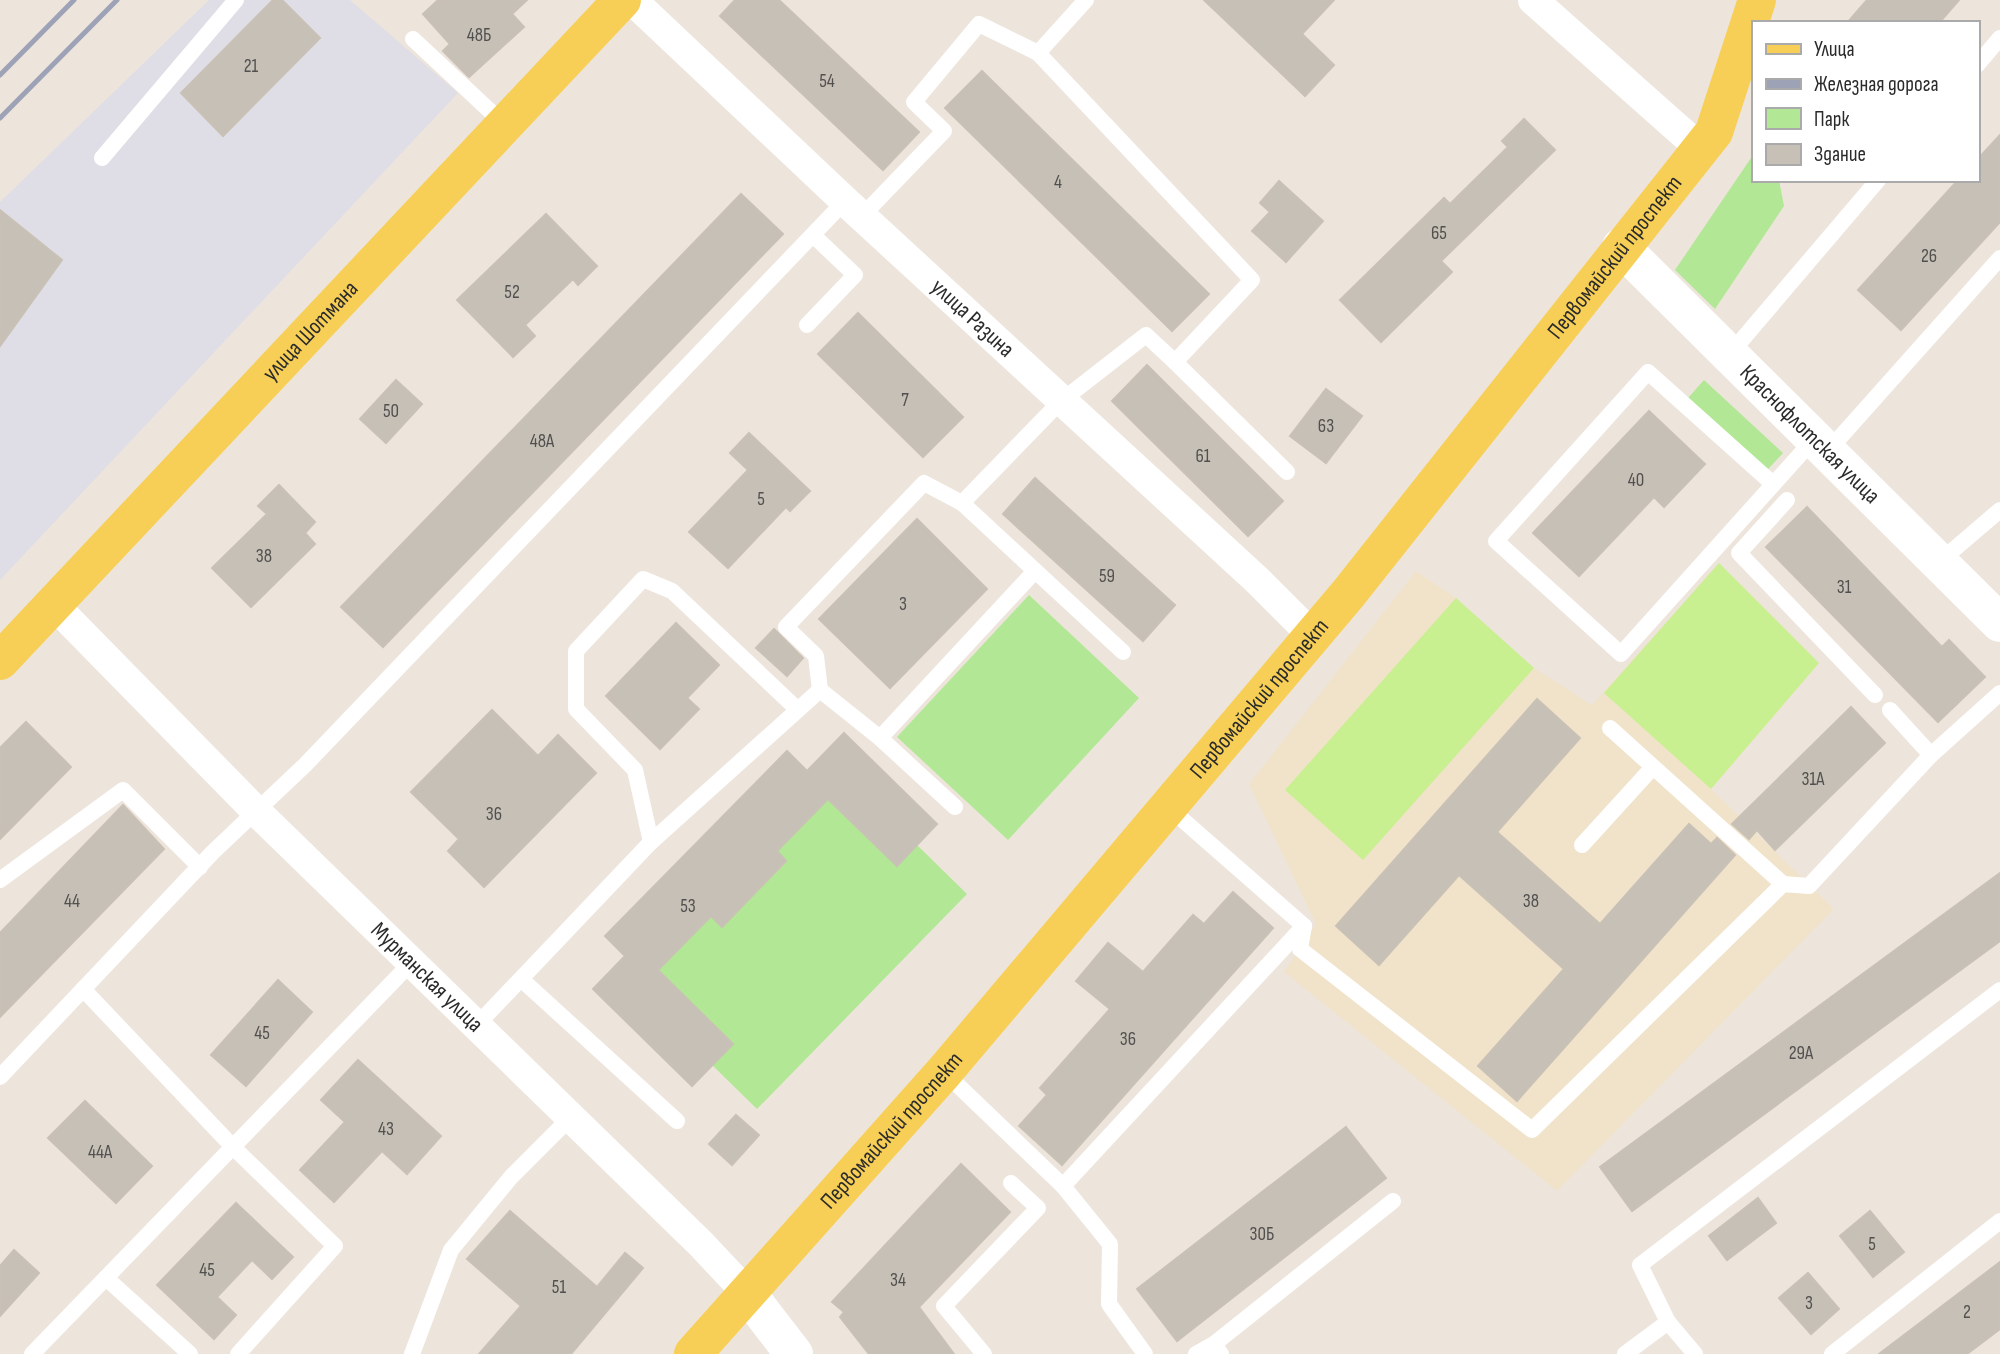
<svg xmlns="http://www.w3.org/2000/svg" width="2000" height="1354" font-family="'Sofia Sans Condensed',sans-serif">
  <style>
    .industrial { fill: #dfdde5 }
    .education { fill: #f0e3ca }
    .green { fill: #b2e795 }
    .pitch { fill: #c8ef90 }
    .building { fill: #c6c0b7; stroke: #c9c1b5; stroke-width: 2 }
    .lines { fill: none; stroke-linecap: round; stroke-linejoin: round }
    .service { stroke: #fff; stroke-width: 16 }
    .minor { stroke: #fff; stroke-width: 30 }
    .tertiary { stroke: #fff; stroke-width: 38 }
    .primary { stroke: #f8cf56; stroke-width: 38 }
    .rail { stroke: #9ea2b6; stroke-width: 5 }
    .labels { text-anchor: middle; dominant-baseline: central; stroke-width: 6; stroke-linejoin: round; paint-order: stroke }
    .number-label { font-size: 19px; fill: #52504e }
    .street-label { font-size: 23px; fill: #2b2b2b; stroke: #fff }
  </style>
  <rect width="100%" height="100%" fill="#ede5dc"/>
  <!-- industrial -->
  <path class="industrial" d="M209,0H350L458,93L0,580V202Z"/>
  <!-- education -->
  <path class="education" d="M1719,563L1819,663L1711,789L1834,909L1557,1191L1284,972L1316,924L1249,784L1416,571L1456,598L1534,668L1592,705Z"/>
  <!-- green -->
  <g class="green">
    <path d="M1753,155V180H1779L1784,206L1715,309L1675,270Z"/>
    <path d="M1704,380L1783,453L1758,480L1680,407Z"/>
    <path d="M1029,595L1139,698L1008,840L897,737Z"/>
    <path d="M828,799L897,866L917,845L967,894L757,1109L712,1065L733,1043L658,970L711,916L722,927L786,862L777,851Z"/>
  </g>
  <!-- pitch -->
  <g class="pitch">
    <path d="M1719,563L1819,663L1711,789L1604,693Z"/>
    <path d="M1456,598L1534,668L1363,860L1285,790Z"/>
  </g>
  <!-- building -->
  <g class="building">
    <path d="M273,0H282L320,38L223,136L181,93Z"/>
    <path d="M438,0H527L512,14L524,27L469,77L443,51L450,44L423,14Z"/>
    <path d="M735,0H779L919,132L883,170L720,16Z"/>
    <path d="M1204,0H1334L1302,34L1334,65L1305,96Z"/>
    <path d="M1867,0H1959L1939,23H1847Z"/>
    <path d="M982,71L1209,294L1172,331L945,108Z"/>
    <path d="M1524,119L1555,150L1441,261L1452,272L1381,342L1340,300L1444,198L1450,204L1508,147L1502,141Z"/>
    <path d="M2000,135V222L1901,330L1858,290L1958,180H1977V160Z"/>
    <path d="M1279,181L1323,221L1286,262L1252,231L1270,212L1260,203Z"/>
    <path d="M741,194L783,234L383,647L341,607Z"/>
    <path d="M0,210L62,260L0,346Z"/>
    <path d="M546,214L597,266L578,285L573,279L525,325L535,336L513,357L457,300Z"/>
    <path d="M858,313L963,417L923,457L818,354Z"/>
    <path d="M1147,365L1283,501L1248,536L1112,401Z"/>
    <path d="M396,380L422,404L386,443L360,419Z"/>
    <path d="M1326,389L1362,416L1326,463L1290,436Z"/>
    <path d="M1649,411L1705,464L1664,507L1654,497L1579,576L1533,533Z"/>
    <path d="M749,433L810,491L790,511L786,507L728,568L689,532L748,470L730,453Z"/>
    <path d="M1035,478L1175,605L1143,641L1003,514Z"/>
    <path d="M279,485L315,522L305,533L315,544L251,607L212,568L267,514L258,506Z"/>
    <path d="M1807,507L1942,647L1949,640L1985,677L1938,722L1766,547Z"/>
    <path d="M917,519L987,589L890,688L819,619Z"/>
    <path d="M676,623L719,665L687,698L699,709L660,749L606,696Z"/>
    <path d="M774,629L803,658L787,676L756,648Z"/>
    <path d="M1537,699L1580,738L1497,832L1600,924L1689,824L1711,844L1717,838L1735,855L1517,1101L1478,1066L1564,969L1459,875L1379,965L1336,926Z"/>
    <path d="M1851,707L1885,743L1775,850L1757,830L1749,839L1732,824Z"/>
    <path d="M492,710L538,756L558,735L596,773L484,887L448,851L459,839L411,792Z"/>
    <path d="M26,722L71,767L0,839V748Z"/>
    <path d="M844,733L937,824L897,866L828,799L777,851L786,861L722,927L711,916L658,970L733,1044L692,1086L593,989L625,956L605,936L787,751L807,771Z"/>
    <path d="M123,805L164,849L0,1017V933Z"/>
    <path d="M2000,873V941L1632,1211L1600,1167Z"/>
    <path d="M1233,892L1273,928L1062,1165L1019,1126L1047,1095L1040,1088L1110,1009L1076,981L1108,943L1143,972L1193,915L1204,924Z"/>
    <path d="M278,980L312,1012L246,1086L211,1055Z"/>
    <path d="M358,1060L441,1136L407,1174L382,1151L334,1202L300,1170L345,1122L321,1100Z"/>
    <path d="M85,1101L152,1166L116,1203L48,1138Z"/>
    <path d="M736,1115L759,1135L732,1165L709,1144Z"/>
    <path d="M1346,1127L1386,1178L1177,1341L1137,1289Z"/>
    <path d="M961,1164L1010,1212L919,1307L954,1354H869L840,1317L844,1312L832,1302Z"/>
    <path d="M1758,1198L1776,1223L1727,1260L1709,1236Z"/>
    <path d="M236,1203L293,1257L272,1279L252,1260L217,1297L236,1315L214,1339L157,1285Z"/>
    <path d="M510,1211L597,1287L625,1253L643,1268L571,1354H479L521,1306L467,1259Z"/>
    <path d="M1870,1211L1904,1252L1873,1277L1840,1236Z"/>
    <path d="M14,1250L39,1273L0,1316V1266Z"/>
    <path d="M2000,1262V1329L1967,1354H1879Z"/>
    <path d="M1808,1273L1839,1309L1811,1334L1779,1298Z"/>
  </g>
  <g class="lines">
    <!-- service -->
    <g class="service">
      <path d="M413,39L505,125"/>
      <path d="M1977,65L2000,38"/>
      <path d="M102,158L236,0"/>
      <path d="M863,215L944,131L914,102L979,24L1038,53"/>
      <path d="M807,325L855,275L813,235"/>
      <path d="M1729,355L1878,180"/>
      <path d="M1175,362L1287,472"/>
      <path d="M1827,452L2000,258"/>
      <path d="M1773,484L1648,372L1496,541L1621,654L1814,439"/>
      <path d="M1787,500L1739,553L1875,695"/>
      <path d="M962,503L1060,402L1146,335L1175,362L1252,280L1038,53L1086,0"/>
      <path d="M1938,563L2000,510"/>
      <path d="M1890,710L1931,755"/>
      <path d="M1610,728L1783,884"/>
      <path d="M880,738L1035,571"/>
      <path d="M955,807L880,738L820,690L816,656L786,627L924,483L962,503L1123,652"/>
      <path d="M1168,807L1304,926"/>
      <path d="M651,842L635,770L576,709V651L643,579L672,591L797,709"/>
      <path d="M1582,845L1653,767"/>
      <path d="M0,880L123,790L200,867"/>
      <path d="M1304,926L1300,949L1532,1130L1783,884L1809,886L1931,755L2000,693"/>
      <path d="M521,979L677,1121"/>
      <path d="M83,989L233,1147L335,1246L238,1354"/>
      <path d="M475,1027L651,842L820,690"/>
      <path d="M944,1072L1063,1186L1304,926"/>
      <path d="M0,1077L213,852L305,765L845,201"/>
      <path d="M1063,1186L1110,1244L1109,1304L1145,1354"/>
      <path d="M106,1278L190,1354"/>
      <path d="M1668,1322L1640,1265L2000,990"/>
      <path d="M1214,1344L1393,1201"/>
      <path d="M32,1354L412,962"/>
      <path d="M412,1354L451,1250L511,1177L571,1117"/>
      <path d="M984,1354L944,1306L1038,1208L1011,1183"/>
      <path d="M1196,1354L1214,1344L1221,1354"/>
      <path d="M1625,1354L1668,1322L1695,1354"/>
      <path d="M1832,1354L2000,1221"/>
    </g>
    <!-- minor -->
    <g class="minor">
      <path id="s1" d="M632,0L845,201L1257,580L1312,635"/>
      <path d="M1533,0L1702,150"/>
      <path id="s2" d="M54,605L256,811L701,1244L747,1293"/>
    </g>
    <!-- tertiary -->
    <g class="tertiary">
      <path id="s3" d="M1621,247L2000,623"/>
      <path d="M747,1293L794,1354"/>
    </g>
    <!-- primary -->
    <g class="primary">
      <path id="s4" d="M0,661L622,0"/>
      <path id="s5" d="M693,1354L944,1072L1348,594L1714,132L1757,0"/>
    </g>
    <!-- rail -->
    <g class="rail">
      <path d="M0,75L74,0"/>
      <path d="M0,118L117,0"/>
    </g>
  </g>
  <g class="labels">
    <!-- number labels -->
    <g class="number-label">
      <text x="479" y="35">48Б</text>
      <text x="251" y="66">21</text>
      <text x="827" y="81">54</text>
      <text x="1058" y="182">4</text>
      <text x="1439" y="233">65</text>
      <text x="1929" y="256">26</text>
      <text x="512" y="292">52</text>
      <text x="905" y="400">7</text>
      <text x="391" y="411">50</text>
      <text x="1326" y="426">63</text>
      <text x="542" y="441">48А</text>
      <text x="1203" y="456">61</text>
      <text x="1636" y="480">40</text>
      <text x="761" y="499">5</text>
      <text x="264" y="556">38</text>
      <text x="1107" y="576">59</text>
      <text x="1844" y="587">31</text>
      <text x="903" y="604">3</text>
      <text x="1813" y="779">31А</text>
      <text x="494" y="814">36</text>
      <text x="72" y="901">44</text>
      <text x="1531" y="901">38</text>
      <text x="688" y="906">53</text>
      <text x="262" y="1033">45</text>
      <text x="1128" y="1039">36</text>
      <text x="1801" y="1053">29А</text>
      <text x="386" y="1129">43</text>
      <text x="100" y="1152">44А</text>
      <text x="1262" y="1234">30Б</text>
      <text x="1872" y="1244">5</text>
      <text x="207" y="1270">45</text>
      <text x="898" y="1280">34</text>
      <text x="559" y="1287">51</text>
      <text x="1809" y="1303">3</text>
      <text x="1967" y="1312">2</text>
    </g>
    <!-- street labels -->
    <g class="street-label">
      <text stroke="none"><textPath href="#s5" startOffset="1433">Первомайский проспект</textPath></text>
      <text stroke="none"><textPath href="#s1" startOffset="466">улица Разина</textPath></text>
      <text stroke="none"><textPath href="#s4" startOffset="453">улица Шотмана</textPath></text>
      <text stroke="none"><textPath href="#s3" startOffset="266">Краснофлотская улица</textPath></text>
      <text stroke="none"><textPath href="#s5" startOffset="866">Первомайский проспект</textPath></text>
      <text stroke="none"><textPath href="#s2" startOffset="527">Мурманская улица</textPath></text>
      <text stroke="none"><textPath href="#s5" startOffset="299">Первомайский проспект</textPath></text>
    </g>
  </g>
  <!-- legend -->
  <rect x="1752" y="21" width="228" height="161" fill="#ffffff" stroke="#aaaaaa" stroke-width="2"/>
  <rect x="1766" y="44" width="35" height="10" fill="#f8cf56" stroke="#aaaaaa" stroke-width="2"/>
  <text x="1814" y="56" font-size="21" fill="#2b2b2b">Улица</text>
  <rect x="1766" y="79" width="35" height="10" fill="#9ea2b6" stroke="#aaaaaa" stroke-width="2"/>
  <text x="1814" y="91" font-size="21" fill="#2b2b2b">Железная дорога</text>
  <rect x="1766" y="108" width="35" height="21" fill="#b2e795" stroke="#aaaaaa" stroke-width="2"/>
  <text x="1814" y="126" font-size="21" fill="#2b2b2b">Парк</text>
  <rect x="1766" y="144" width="35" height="21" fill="#c6c0b7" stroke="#aaaaaa" stroke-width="2"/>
  <text x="1814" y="161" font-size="21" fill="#2b2b2b">Здание</text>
</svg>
